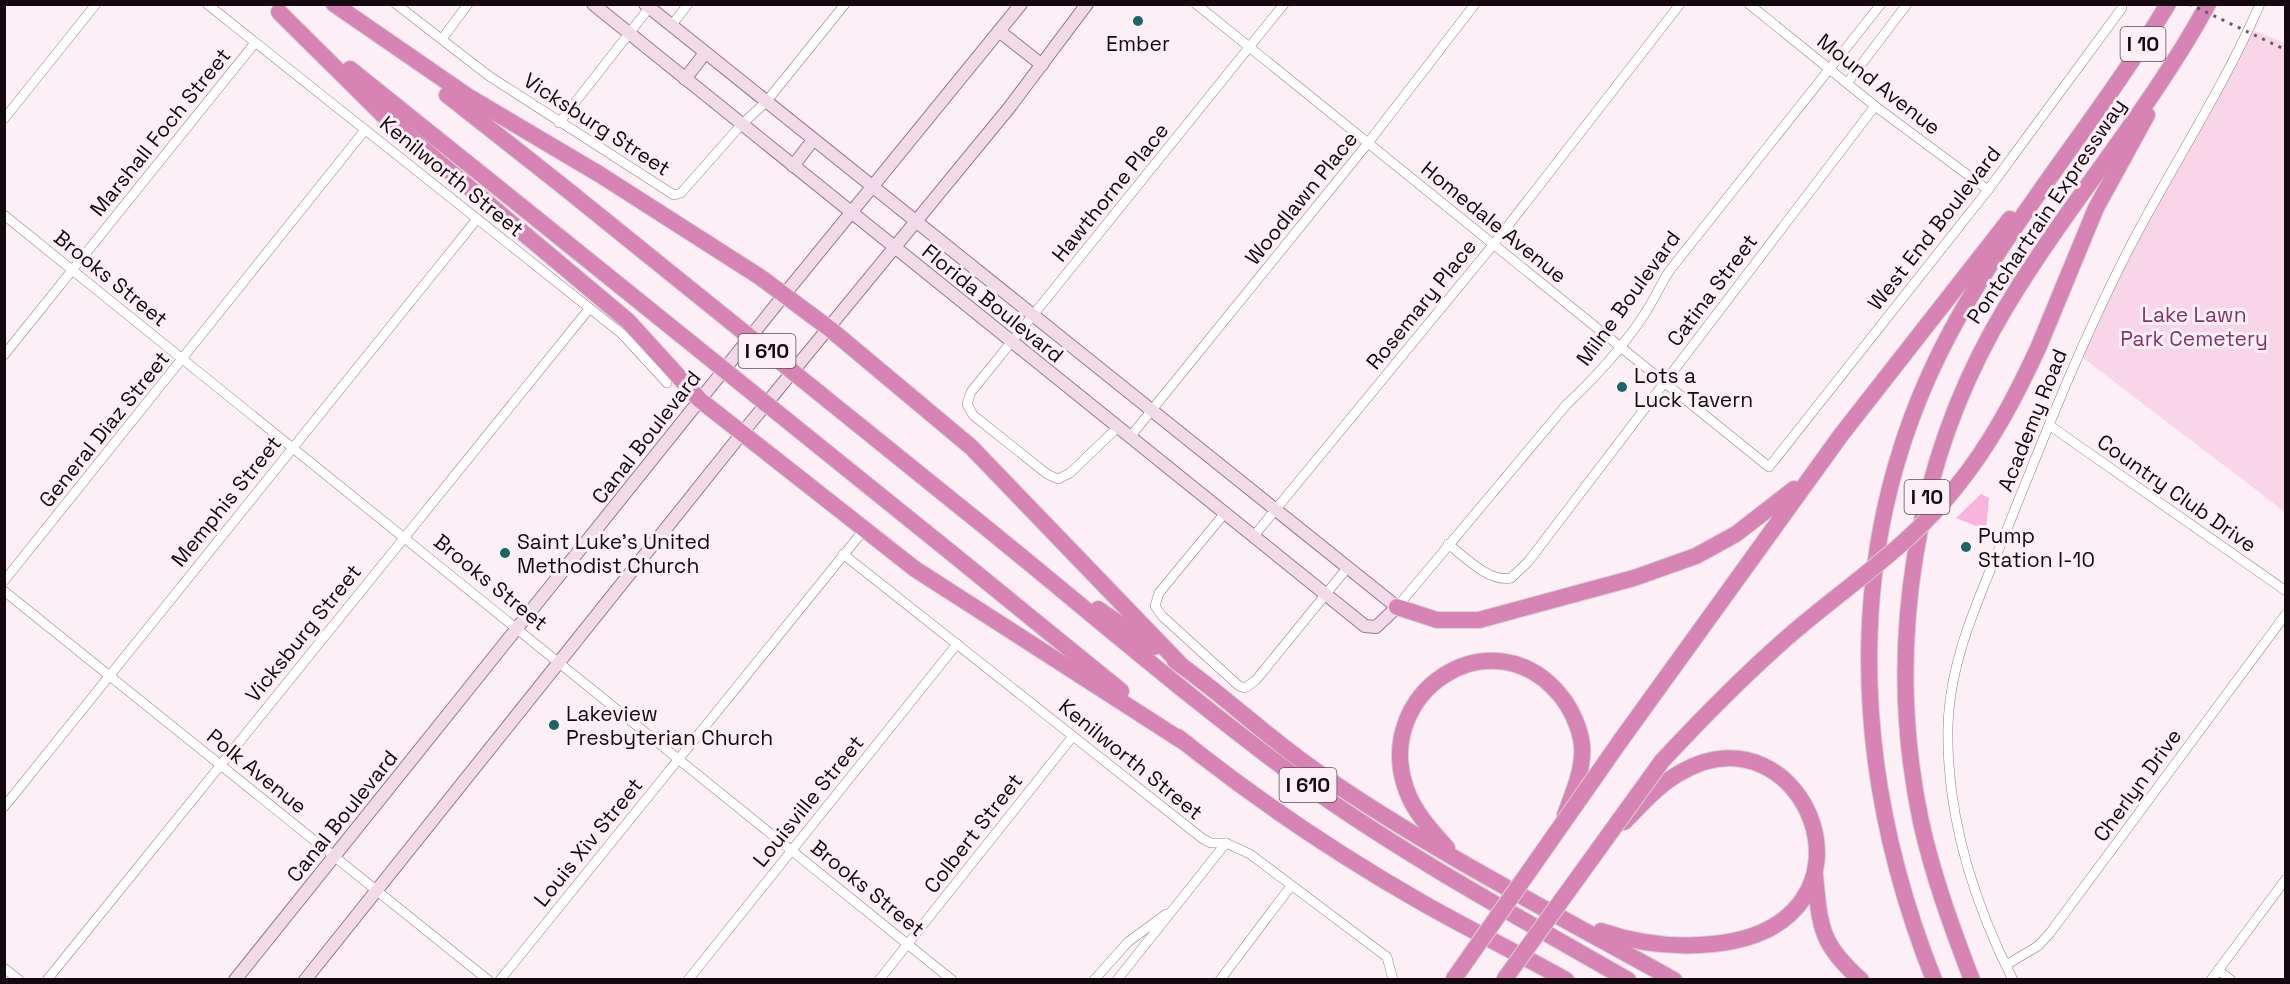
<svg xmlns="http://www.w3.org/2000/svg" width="2290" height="984" font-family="'Space Grotesk',sans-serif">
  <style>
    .green { fill: #f9d5e8 }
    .water { fill: #f8b4da }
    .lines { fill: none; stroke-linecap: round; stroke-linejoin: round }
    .street-casing { stroke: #977a89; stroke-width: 10 }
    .secondary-casing { stroke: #977a89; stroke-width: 14 }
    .highway-casing { stroke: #d5d3d4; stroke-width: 18 }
    .street { stroke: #fff; stroke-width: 9 }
    .secondary { stroke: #f3dae8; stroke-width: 12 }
    .highway { stroke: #d783b4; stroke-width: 16 }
    .rail { stroke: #685b62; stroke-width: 3; stroke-dasharray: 3 6; stroke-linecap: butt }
    .highway-bridge-casing { stroke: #d5d3d4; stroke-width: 18; stroke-linecap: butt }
    .highway-bridge { stroke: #d783b4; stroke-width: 16 }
    .poi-dot { fill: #176565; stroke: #fdeff6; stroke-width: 2 }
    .labels { text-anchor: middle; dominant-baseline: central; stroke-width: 6; stroke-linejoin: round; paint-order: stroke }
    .shield { fill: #fdeff6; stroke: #5a4e54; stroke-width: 1.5 }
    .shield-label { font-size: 20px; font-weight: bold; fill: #14090f }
    .poi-label { font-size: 21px; fill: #14090f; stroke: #fdeff6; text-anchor: start }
    .street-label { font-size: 21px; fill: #14090f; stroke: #fdeff6 }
    .park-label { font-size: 21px; fill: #843566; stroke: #fdeff6 }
  </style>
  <rect width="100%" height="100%" fill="#fdeff6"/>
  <!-- green -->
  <path class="green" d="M2249,29L2285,43V512L2078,354Z"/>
  <!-- water -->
  <path class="water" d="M1981,494L1989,498L1986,530L1956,518Z"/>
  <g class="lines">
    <defs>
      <g id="street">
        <path d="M207,4L622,334L667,383"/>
        <path d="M396,4L489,76L674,195L681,193L741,125L766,102L845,4"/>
        <path d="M1196,4L1769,467L1988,190L2122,8"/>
        <path d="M1749,4L1875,106L1988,190"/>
        <path d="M671,26L688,4"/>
        <path d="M442,39L468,4"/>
        <path d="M1848,82L1907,4"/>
        <path d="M4,119L96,4"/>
        <path d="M559,123L649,8"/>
        <path d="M4,215L952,980"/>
        <path d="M4,355L254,44"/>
        <path d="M2049,425L2286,591"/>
        <path d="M1117,428L1070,473L1058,479L1047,474L973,415L967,404L971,392L1284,4"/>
        <path d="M1130,437L1368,143L1475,4"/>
        <path d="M1224,514L1159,593L1155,606L1162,616L1239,686L1245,688L1256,680L1347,568"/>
        <path d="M1253,537L1493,245L1680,4"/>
        <path d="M1448,544C1464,556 1489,583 1511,578L1528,562L1875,106"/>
        <path d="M843,554L1203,839L1211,843H1226L1250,854L1387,957L1393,980"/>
        <path d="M4,581L365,130"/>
        <path d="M4,591L488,980"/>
        <path d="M1397,607L1567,404C1596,377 1622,348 1644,315C1654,300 1660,285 1670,270L1881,4"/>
        <path d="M4,807L477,219"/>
        <path d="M2006,965L2038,946L2050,933L2286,614"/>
        <path d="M4,968L19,980"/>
        <path d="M2218,970L2231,980"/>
        <path d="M47,980L589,309"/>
        <path d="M500,980L863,531"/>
        <path d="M688,980L957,644"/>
        <path d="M879,980L1073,736"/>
        <path d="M1094,980L1128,942L1166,914"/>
        <path d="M1117,980L1226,843"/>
        <path d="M1220,980L1291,886"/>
        <path d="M2013,980C1973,901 1946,814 1948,726C1950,656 1982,592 2007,529C2046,432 2084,335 2132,243C2174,163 2224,87 2260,4"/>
        <path d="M2211,980L2286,879"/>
      </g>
      <g id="secondary">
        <path d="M593,4L1365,626L1376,627L1397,607L645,4"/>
        <path d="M999,31L1042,65"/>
        <path d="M685,79L705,53"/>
        <path d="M793,166L813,140"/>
        <path d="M235,980L784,295L1021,4"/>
        <path d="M305,980L743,432L1009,108L1087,4"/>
      </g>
      <g id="highway">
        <path d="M334,4L469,97L599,174L760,277L830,329L971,447L1182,666"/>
        <path d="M279,12L384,116L628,321L700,400L915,569L1187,744"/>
        <path d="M350,69L537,219"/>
        <path d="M447,95L560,184"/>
        <path d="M2039,346L2096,208L2147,115"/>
        <path d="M974,518C1087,609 1196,705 1314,790C1413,860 1522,919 1628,980"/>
        <path d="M949,551L1121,691"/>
        <path d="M1397,607L1437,620H1479L1634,578L1696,556L1736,534L1794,489"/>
        <path d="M1098,609L1154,647"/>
        <path d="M1175,661C1225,696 1269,739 1319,773C1432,851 1554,913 1674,980"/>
        <path d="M1178,737C1254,798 1337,854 1421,902C1468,929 1518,953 1566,980"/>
        <path d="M1621,740L1841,435L2010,219"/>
        <path d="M1447,848C1431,830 1414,812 1406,789C1372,692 1492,613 1560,695C1571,708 1580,728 1582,745C1584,769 1573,793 1565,815"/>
        <path d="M1815,875C1820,927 1820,944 1861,980"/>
        <path d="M1601,931C1636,943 1675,948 1713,944C1898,925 1804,697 1678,774C1657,786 1641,805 1624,822"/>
        <path d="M1934,980C1849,766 1840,536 1952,329C2014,215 2101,116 2168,4"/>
        <path d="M1972,980C1952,928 1933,876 1921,822C1884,647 1914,460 2006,307C2068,203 2150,111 2208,4"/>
      </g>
    </defs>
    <!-- street casing -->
    <use href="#street" class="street-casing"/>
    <!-- secondary casing -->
    <use href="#secondary" class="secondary-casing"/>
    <!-- highway casing -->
    <use href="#highway" class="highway-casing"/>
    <!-- street -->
    <use href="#street" class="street"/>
    <!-- secondary -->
    <use href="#secondary" class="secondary"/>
    <!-- highway -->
    <use href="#highway" class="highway"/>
    <!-- rail -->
    <path class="rail" d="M2189,4L2286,50"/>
    <defs>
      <g id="highway-bridge">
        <path d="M560,184L974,518"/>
        <path d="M537,219L949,551"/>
        <path d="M1453,980L1621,740"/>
        <path d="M1504,980L1662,761C1703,717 1744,675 1789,636C1845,587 1910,546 1956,487C1991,444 2016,396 2039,346"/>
      </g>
    </defs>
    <!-- highway-bridge casing -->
    <use href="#highway-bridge" class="highway-bridge-casing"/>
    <!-- highway-bridge -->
    <use href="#highway-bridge" class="highway-bridge"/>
  </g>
  <!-- markers -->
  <g class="poi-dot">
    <circle cx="1138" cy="21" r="6"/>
    <circle cx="1622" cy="387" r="6"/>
    <circle cx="1966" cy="547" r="6"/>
    <circle cx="505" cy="553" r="6"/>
    <circle cx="554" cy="725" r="6"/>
  </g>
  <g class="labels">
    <!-- shield labels -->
    <g class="shield">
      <rect x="2120.5" y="27" width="45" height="34" rx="4.5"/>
      <rect x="738.5" y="334" width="57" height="34" rx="4.5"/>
      <rect x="1904.5" y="480" width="45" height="34" rx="4.5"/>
      <rect x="1279.5" y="768" width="57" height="34" rx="4.5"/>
    </g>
    <g class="shield-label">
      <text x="2143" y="44">I 10</text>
      <text x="767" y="351">I 610</text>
      <text x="1927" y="497">I 10</text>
      <text x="1308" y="785">I 610</text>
    </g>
    <!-- poi labels -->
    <g class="poi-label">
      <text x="1138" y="43" text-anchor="middle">Ember</text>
      <text x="1634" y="375">Lots a<tspan x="1634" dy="24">Luck Tavern</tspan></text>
      <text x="1978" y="535">Pump<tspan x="1978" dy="24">Station I-10</tspan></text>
      <text x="517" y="541">Saint Luke's United<tspan x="517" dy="24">Methodist Church</tspan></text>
      <text x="566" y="713">Lakeview<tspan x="566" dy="24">Presbyterian Church</tspan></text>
    </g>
    <!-- street labels -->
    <g class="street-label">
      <text transform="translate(1879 84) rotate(38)">Mound Avenue</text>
      <text transform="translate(597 124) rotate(33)">Vicksburg Street</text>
      <text transform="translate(160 132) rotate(-51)">Marshall Foch Street</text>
      <text transform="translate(452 176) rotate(39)">Kenilworth Street</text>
      <text transform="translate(1110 192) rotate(-51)">Hawthorne Place</text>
      <text transform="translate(1301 198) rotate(-51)">Woodlawn Place</text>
      <text transform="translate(2046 211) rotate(-56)">Pontchartrain Expressway</text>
      <text transform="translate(1494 222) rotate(39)">Homedale Avenue</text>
      <text transform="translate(1934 228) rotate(-52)">West End Boulevard</text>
      <text transform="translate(111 278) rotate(39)">Brooks Street</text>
      <text transform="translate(1712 290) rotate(-53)">Catina Street</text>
      <text transform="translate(1628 298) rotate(-54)">Milne Boulevard</text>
      <text transform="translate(993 303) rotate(39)">Florida Boulevard</text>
      <text transform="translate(1421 304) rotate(-51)">Rosemary Place</text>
      <text transform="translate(2032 420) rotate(-68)">Academy Road</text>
      <text transform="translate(104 429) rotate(-51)">General Diaz Street</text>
      <text transform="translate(646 437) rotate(-52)">Canal Boulevard</text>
      <text transform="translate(2177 493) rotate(35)">Country Club Drive</text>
      <text transform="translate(226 501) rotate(-51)">Memphis Street</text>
      <text transform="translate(491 582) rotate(39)">Brooks Street</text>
      <text transform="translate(303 633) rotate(-51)">Vicksburg Street</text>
      <text transform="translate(1131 759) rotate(39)">Kenilworth Street</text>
      <text transform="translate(257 771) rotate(39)">Polk Avenue</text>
      <text transform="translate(2137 785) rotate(-54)">Cherlyn Drive</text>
      <text transform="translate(808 801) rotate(-51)">Louisville Street</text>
      <text transform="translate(342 816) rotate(-51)">Canal Boulevard</text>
      <text transform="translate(973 833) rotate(-52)">Colbert Street</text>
      <text transform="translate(588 842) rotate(-51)">Louis Xiv Street</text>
      <text transform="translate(868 888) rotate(39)">Brooks Street</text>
    </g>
    <!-- park labels -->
    <g class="park-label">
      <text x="2194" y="314">Lake Lawn<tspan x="2194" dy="24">Park Cemetery</tspan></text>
    </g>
  </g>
  <!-- border -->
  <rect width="2290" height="984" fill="none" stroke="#14090f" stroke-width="12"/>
</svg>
